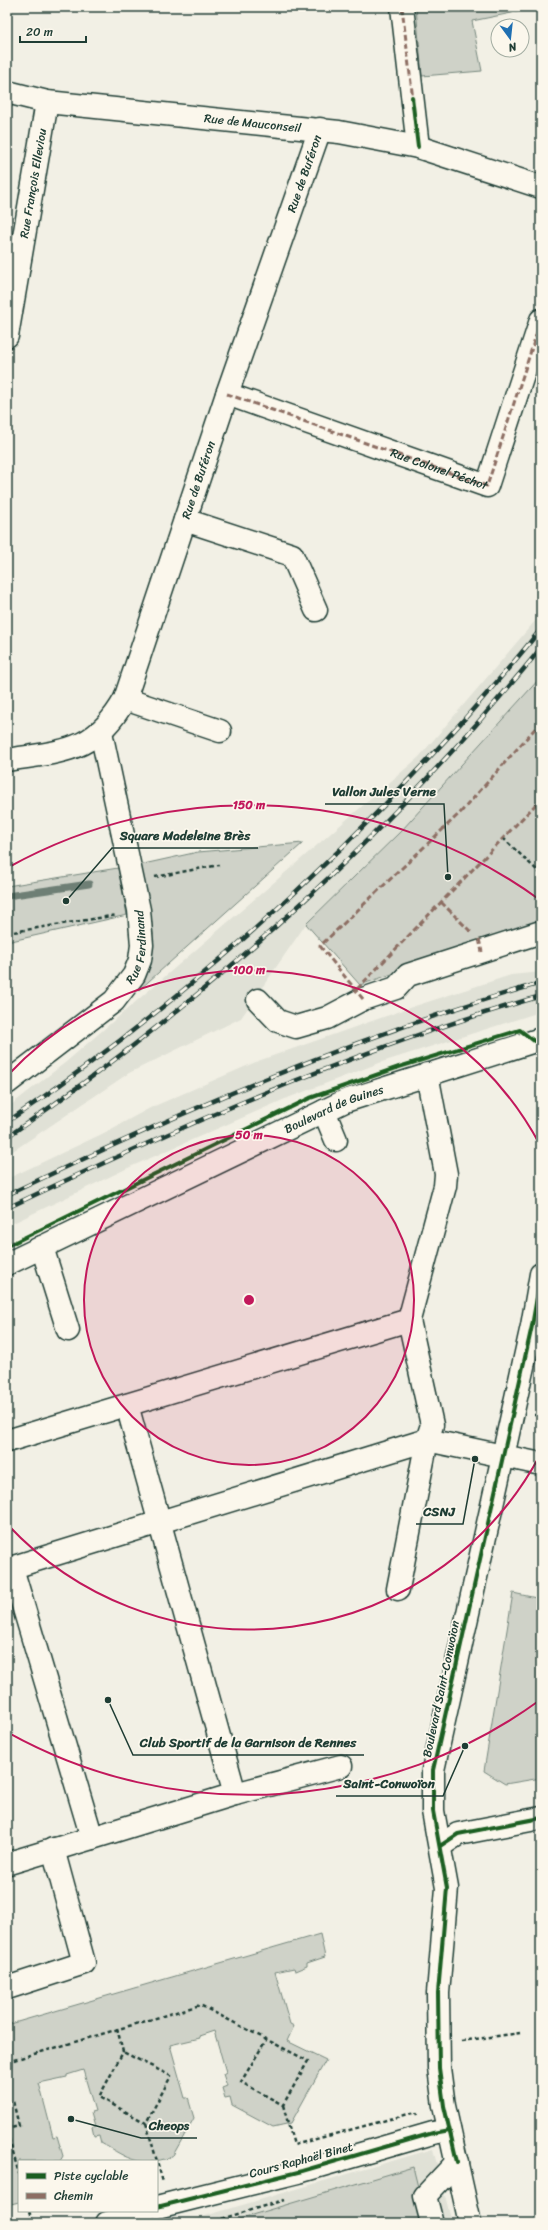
<svg xmlns="http://www.w3.org/2000/svg" width="548" height="2230" font-family="Sriracha,sans-serif">
  <style>
    .built { fill: #e0e1d6 }
    .green { fill: #cfd2c8; stroke: #77887e }
    .lines { fill: none; stroke-linecap: round; stroke-linejoin: round }
    .stream { stroke: #6e7f75; stroke-width: 7 }
    .minor-casing { stroke: #1f3d34; stroke-width: 25 }
    .path { stroke: #1f3d34; stroke-width: 2.5; stroke-dasharray: 4 3; stroke-linecap: butt }
    .minor { stroke: #fbf7ec; stroke-width: 22 }
    .rail-casing { stroke: #1f3d34; stroke-width: 4.5 }
    .rail { stroke: #fbf7ec; stroke-width: 3; stroke-dasharray: 9; stroke-linecap: butt }
    .quiet { stroke: #8d6e63; stroke-width: 3; stroke-dasharray: 6 3; stroke-linecap: butt }
    .cycleway-casing { stroke: #fbf7ec; stroke-width: 6 }
    .cycleway { stroke: #1b5e20; stroke-width: 4 }
    .ring { fill: none; stroke: #c2185b; stroke-width: 2 }
    .labels { text-anchor: middle; dominant-baseline: central; stroke-width: 3.5; stroke-linejoin: round; paint-order: stroke }
    .street-label { font-size: 12px; fill: #1f3d34; stroke: #fbf7ec }
    .centre { fill: #c2185b; stroke: #fbf7ec; stroke-width: 2 }
    .ring-label { font-size: 12px; text-anchor: middle; font-weight: bold; fill: #c2185b; stroke: #fbf7ec; stroke-width: 3.5; stroke-linejoin: round; paint-order: stroke }
    .leader { fill: none; stroke: #1f3d34; stroke-width: 1.5 }
    .callout-dot { fill: #1f3d34; stroke: #fbf7ec; stroke-width: 1.5 }
    .callout-label { font-size: 13px; text-anchor: middle; font-weight: bold; fill: #1f3d34; stroke: #fbf7ec; stroke-width: 3.5; stroke-linejoin: round; paint-order: stroke }
  </style>
  <rect width="100%" height="100%" fill="#f2f0e5"/>
  <filter id="ink" filterUnits="userSpaceOnUse"><feTurbulence type="fractalNoise" baseFrequency=".025" numOctaves="2"/><feDisplacementMap in="SourceGraphic" scale="8" xChannelSelector="R" yChannelSelector="G"/><feConvolveMatrix kernelMatrix="1 2 1 2 8 2 1 2 1" color-interpolation-filters="sRGB"/></filter>
  <g filter="url(#ink)">
    <!-- built -->
    <g class="built">
      <path d="M541,614V677L402,830L306,924L241,1018L129,1073L7,1155V1108L66,1062L419,757Z"/>
      <path d="M541,972L540,1012L382,1062L285,1099L130,1167L7,1226V1179L104,1133L150,1108L258,1061L412,1007L511,975Z"/>
      <path d="M433,2149L452,2223H181Z"/>
    </g>
    <!-- green -->
    <g class="green">
      <path d="M416,7H541L472,21L482,71L422,76Z"/>
      <path d="M541,677V923L360,985L306,924L402,830Z"/>
      <path d="M303,843L139,990C146,976 152,963 153,947C155,928 144,884 139,865L198,852Z"/>
      <path d="M118,868L127,915L7,942V886Z"/>
      <path d="M513,1593L541,1599V1778L505,1784L484,1771Z"/>
      <path d="M320,1934L325,1957L307,1963V1966L295,1971L294,1968L275,1972L290,2024L294,2026L287,2041L326,2060L291,2123L273,2127L232,2105L230,2097L225,2098L222,2088L227,2086L223,2074L226,2072L214,2031L199,2036L200,2038L170,2045L185,2098H188L194,2118L172,2157C138,2167 131,2160 101,2143L99,2135L94,2136L92,2127L95,2126L91,2112L95,2111L83,2070L67,2075V2077L39,2083L53,2137L57,2136L63,2156L60,2161H19V2202L7,2205V2025Z"/>
      <path d="M413,2167L427,2223H225Z"/>
    </g>
    <g class="lines">
      <!-- stream -->
      <path class="stream" d="M7,896L89,884"/>
      <defs>
        <g id="minor">
          <path d="M402,7L418,147"/>
          <path id="s1" d="M7,92L47,102L339,132L418,147L541,187"/>
          <path id="s2" d="M7,336L47,102"/>
          <path id="s3" d="M227,394L487,486L541,320"/>
          <path d="M185,520L292,555L316,610"/>
          <path d="M125,699L220,731"/>
          <path id="s4" d="M7,760C62,751 95,753 125,699L227,394L320,129"/>
          <path d="M258,1000L278,1021L296,1027L327,1018L363,999L396,988L408,975L541,932"/>
          <path id="s5" d="M7,1083L114,1001L134,975L140,960L142,945L139,910L101,732"/>
          <path d="M324,1111L336,1140"/>
          <path d="M42,1247L68,1330"/>
          <path id="s6" d="M7,1264L345,1101L541,1039"/>
          <path d="M127,1405L235,1794"/>
          <path d="M7,1441L409,1320L445,1186L446,1174L427,1074"/>
          <path d="M12,1568L92,1838L235,1794L341,1766"/>
          <path d="M7,1569L427,1440L541,1464"/>
          <path d="M398,1589L427,1440L432,1425L409,1320"/>
          <path d="M440,1846L458,1834L541,1818"/>
          <path d="M9,1863L92,1838"/>
          <path d="M7,1988L84,1963L53,1849"/>
          <path d="M157,2207L302,2171L433,2133L449,2130"/>
          <path d="M107,2223L145,2211"/>
          <path d="M432,2223L425,2196L457,2162"/>
          <path d="M470,2223L444,2106L439,2068L438,1993L447,1888L433,1811V1770L532,1326L541,1274"/>
        </g>
      </defs>
      <!-- minor casing -->
      <use href="#minor" class="minor-casing"/>
      <!-- path -->
      <g class="path">
        <path d="M503,838L541,874"/>
        <path d="M155,877L219,865"/>
        <path d="M7,933L117,915"/>
        <path d="M534,1415H541"/>
        <path d="M117,2028L123,2052L99,2097L146,2123L171,2076L123,2052"/>
        <path d="M461,2041L520,2033"/>
        <path d="M7,2062L200,2005L308,2061L283,2105L241,2082L266,2040"/>
        <path d="M7,2102L13,2101L19,2126L7,2129"/>
        <path d="M283,2105L294,2145L416,2112L417,2115"/>
        <path d="M146,2123L163,2182"/>
        <path d="M7,2132L19,2174"/>
        <path d="M29,2211L33,2223"/>
        <path d="M208,2223L284,2200"/>
      </g>
      <!-- minor -->
      <use href="#minor" class="minor"/>
      <defs>
        <g id="rail">
          <path d="M7,1122C208,986 388,817 541,629"/>
          <path d="M7,1137C207,1001 388,836 541,648"/>
          <path d="M7,1195C180,1112 356,1035 541,983"/>
          <path d="M7,1208C180,1126 356,1049 541,996"/>
        </g>
      </defs>
      <!-- rail casing -->
      <use href="#rail" class="rail-casing"/>
      <!-- rail -->
      <use href="#rail" class="rail"/>
      <!-- quiet -->
      <g class="quiet">
        <path d="M402,7L413,100"/>
        <path d="M227,394L487,486L541,320"/>
        <path d="M441,902L471,932"/>
        <path d="M479,939L482,952"/>
        <path d="M357,989L541,799"/>
        <path d="M363,999L320,946L461,812L541,722"/>
      </g>
      <defs>
        <g id="cycleway">
          <path d="M412,97L418,147"/>
          <path d="M7,1246L310,1098L399,1067L520,1030L534,1041"/>
          <path d="M440,1846L458,1834L541,1818"/>
          <path d="M457,2162L444,2106L439,2068L438,1993L447,1888L433,1811V1770L532,1326L541,1274"/>
          <path d="M157,2207L302,2171L433,2133L449,2130"/>
        </g>
      </defs>
      <!-- cycleway casing -->
      <use href="#cycleway" class="cycleway-casing"/>
      <!-- cycleway -->
      <use href="#cycleway" class="cycleway"/>
    </g>
  </g>
  <!-- distance rings -->
  <circle cx="249" cy="1300" r="165" fill="#c2185b" fill-opacity=".12"/>
  <g class="ring">
    <circle cx="249" cy="1300" r="165"/>
    <path d="M540 1455A330 330 0 0 1 8 1525M8 1075A330 330 0 0 1 540 1145"/>
    <path d="M540 1700A495 495 0 0 1 9 1733M9 867A495 495 0 0 1 540 900"/>
  </g>
  <g class="labels">
    <!-- street labels -->
    <g class="street-label">
      <text stroke="none"><textPath href="#s1" startOffset="248">Rue de Mauconseil</textPath></text>
      <text stroke="none"><textPath href="#s4" startOffset="695">Rue de Buféron</textPath></text>
      <text stroke="none"><textPath href="#s2" startOffset="155">Rue François Elleviou</textPath></text>
      <text stroke="none"><textPath href="#s3" startOffset="225">Rue Colonel Péchot</textPath></text>
      <text stroke="none"><textPath href="#s4" startOffset="371">Rue de Buféron</textPath></text>
      <text stroke="none"><textPath href="#s5" startOffset="196">Rue Ferdinand</textPath></text>
      <text stroke="none"><textPath href="#s6" startOffset="362">Boulevard de Guines</textPath></text>
      <text transform="translate(441 1689) rotate(-78)">Boulevard Saint-Conwoïon</text>
      <text transform="translate(301 2160) rotate(-15)">Cours Raphaël Binet</text>
    </g>
  </g>
  <circle cx="249" cy="1300" r="6" class="centre"/>
  <g class="ring-label">
    <text x="249" y="809">150 m</text>
    <text x="249" y="974">100 m</text>
    <text x="249" y="1139">50 m</text>
  </g>
  <!-- callouts -->
  <path class="leader" d="M448 877L444 804H325M66 901L112 848H258M475 1459L463 1524H416M108 1700L133 1755H364M465 1746L443 1796H336M71 2119L141 2138H197"/>
  <g class="callout-dot">
    <circle cx="448" cy="877" r="4"/>
    <circle cx="66" cy="901" r="4"/>
    <circle cx="475" cy="1459" r="4"/>
    <circle cx="108" cy="1700" r="4"/>
    <circle cx="465" cy="1746" r="4"/>
    <circle cx="71" cy="2119" r="4"/>
  </g>
  <g class="callout-label">
    <text x="384" y="796">Vallon Jules Verne</text>
    <text x="185" y="840">Square Madeleine Brès</text>
    <text x="439" y="1516">CSNJ</text>
    <text x="248" y="1747">Club Sportif de la Garnison de Rennes</text>
    <text x="389" y="1788">Saint-Conwoïon</text>
    <text x="169" y="2130">Cheops</text>
  </g>
  <!-- margin -->
  <rect width="548" height="2230" fill="none" stroke="#fbf7ec" stroke-width="24"/>
  <rect x="12" y="12" width="524" height="2206" fill="none" stroke="#1f3d34" stroke-width="1.5" filter="url(#ink)"/>
  <!-- legend -->
  <rect x="18" y="2160" width="140" height="52" fill="#fbf7ec" stroke="#a3ada2"/>
  <rect x="26" y="2173" width="20" height="6" fill="#1b5e20" stroke="#a3ada2"/>
  <text x="54" y="2180" font-size="12" fill="#1f3d34">Piste cyclable</text>
  <rect x="26" y="2193" width="20" height="6" fill="#8d6e63" stroke="#a3ada2"/>
  <text x="54" y="2200" font-size="12" fill="#1f3d34">Chemin</text>
  <!-- north arrow -->
  <g transform="translate(510 38) rotate(165)"><circle r="19" fill="#fbf7ec" stroke="#a3ada2"/>
  <path d="M0-3L7 15L0 10L-7 15Z" fill="#1f6fb2"/>
  <text y="-6" font-size="11" font-weight="bold" text-anchor="middle" fill="#1f3d34">N</text>
  </g>
  <!-- scale -->
  <path d="M20 36v6h66v-6" fill="none" stroke="#1f3d34" stroke-width="2"/>
  <text x="26" y="36" font-size="12" fill="#1f3d34" stroke="#fbf7ec" stroke-width="3" paint-order="stroke">20 m</text>
</svg>
